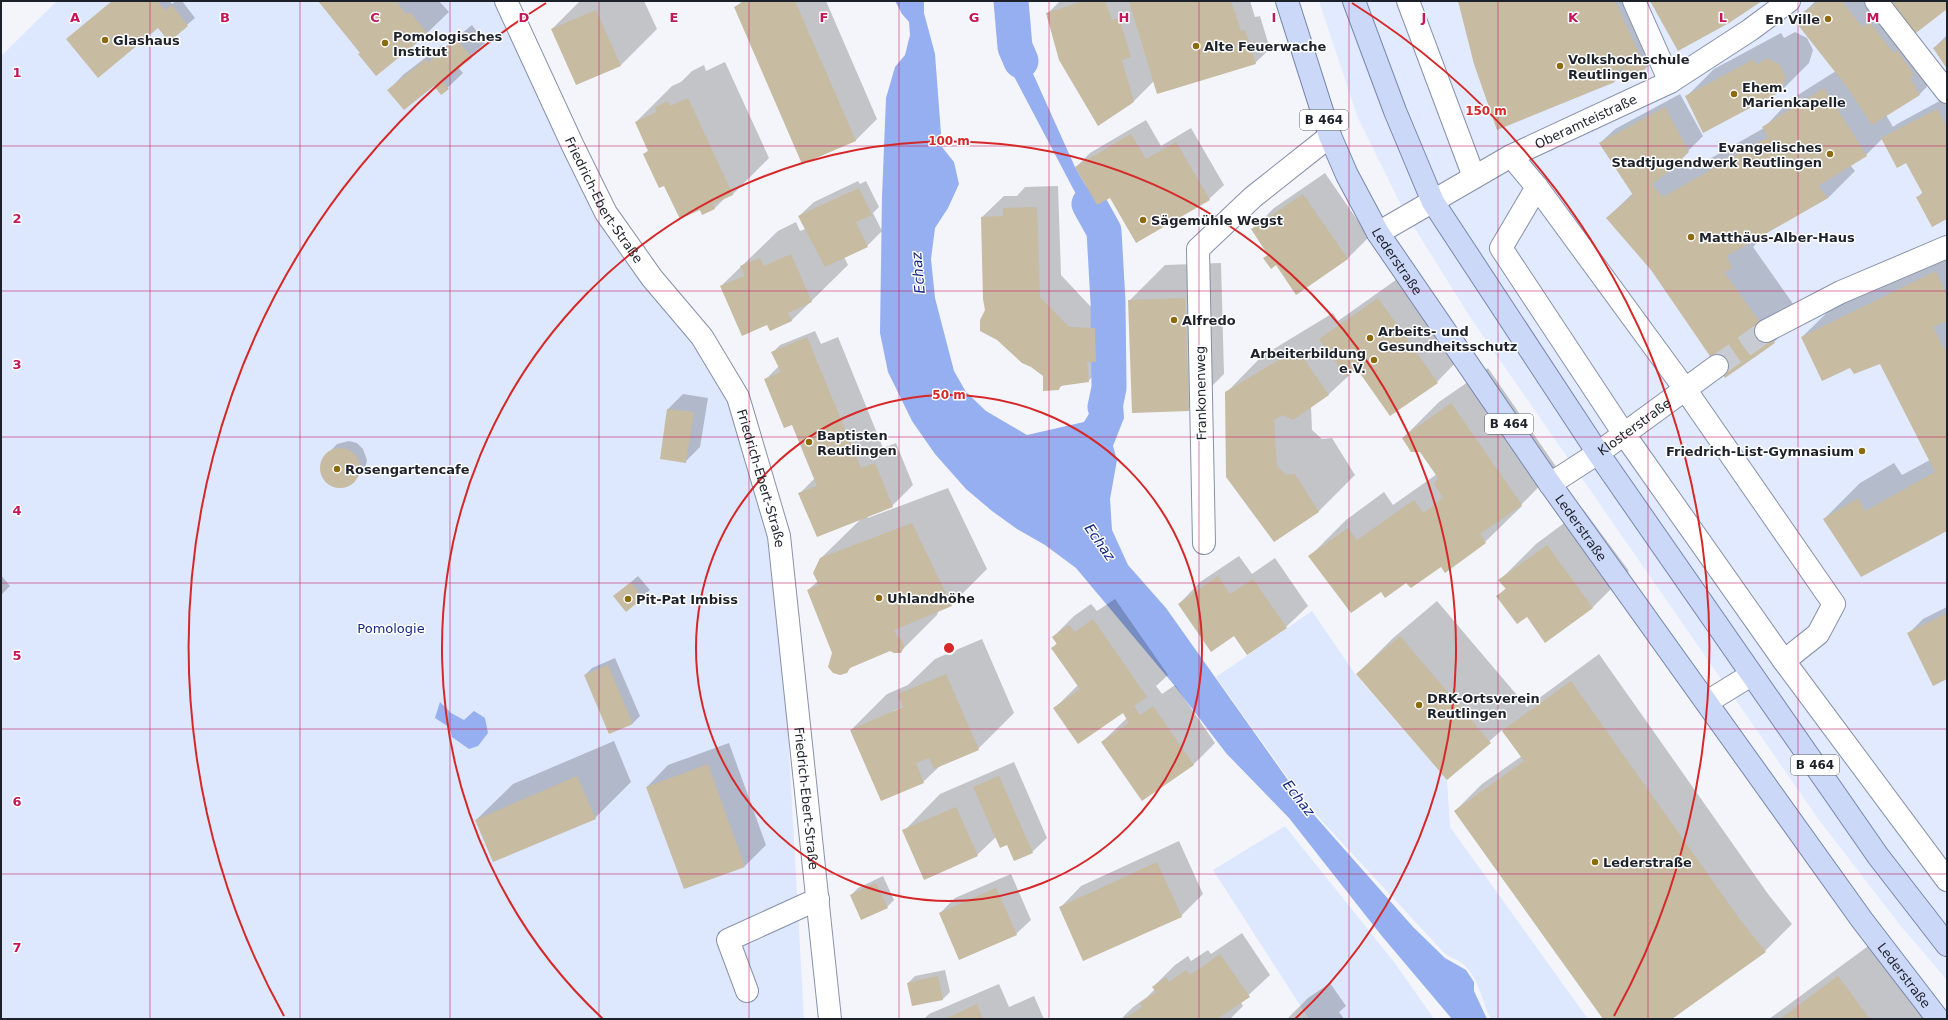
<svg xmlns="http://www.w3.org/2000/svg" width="1948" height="1020" font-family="'DejaVu Sans',sans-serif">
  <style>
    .built { fill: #e1eafe }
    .green { fill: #dde7fd }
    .water { fill: #95aff0 }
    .shadow { fill: #0003; fill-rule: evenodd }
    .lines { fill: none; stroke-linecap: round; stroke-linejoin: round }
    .canal { stroke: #95aff0; stroke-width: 35 }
    .building { fill: #c7bba1 }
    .minor-tunnel { stroke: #c8cbd1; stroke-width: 22; stroke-dasharray: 22 11; stroke-linecap: butt }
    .minor-casing { stroke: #8791a9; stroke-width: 24 }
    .major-casing { stroke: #7787ad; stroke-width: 24 }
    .minor { stroke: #fff; stroke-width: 22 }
    .major { stroke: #cbd8f8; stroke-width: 22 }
    .grid { fill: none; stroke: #c2185b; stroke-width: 1; stroke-opacity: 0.55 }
    .ring { fill: none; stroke: #d62828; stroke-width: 2 }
    .poi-dot { fill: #8c6b0c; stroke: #fff; stroke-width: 1.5 }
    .labels { text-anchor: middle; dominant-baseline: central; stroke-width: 3; stroke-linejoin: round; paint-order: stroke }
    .shield { fill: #fff; stroke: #61646a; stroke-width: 1 }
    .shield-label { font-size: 12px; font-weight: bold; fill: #1d212a }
    .poi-label { font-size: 13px; font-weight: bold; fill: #1d212a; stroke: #fff; text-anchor: start }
    .street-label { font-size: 13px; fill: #1d212a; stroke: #fff }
    .park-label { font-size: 13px; fill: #152984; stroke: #fff }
    .water-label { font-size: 14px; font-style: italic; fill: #132681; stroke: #fff }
    .grid-label { font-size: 13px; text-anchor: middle; font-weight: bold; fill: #c2185b; stroke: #fff; stroke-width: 3; stroke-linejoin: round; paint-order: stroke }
    .centre { fill: #d62828; stroke: #fff; stroke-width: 2 }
    .ring-label { font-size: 12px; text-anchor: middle; font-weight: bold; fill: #d62828; stroke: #fff; stroke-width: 3; stroke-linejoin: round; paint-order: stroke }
  </style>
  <rect width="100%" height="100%" fill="#f3f5fb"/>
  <!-- built -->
  <path class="built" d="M1319,1H1947V980L1900,925L1819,820L1470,317L1404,211L1358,118Z"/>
  <!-- green -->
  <g class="green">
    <path d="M57,1H500L570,147L735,398L777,536L804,1019H1V56Z"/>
    <path d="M1312,611L1355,674L1447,780L1450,827L1588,1019H1491C1482,1002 1479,979 1465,966C1461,961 1452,958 1446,955L1308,806L1216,677Z"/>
    <path d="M1285,826L1394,962L1434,1019H1309L1213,870Z"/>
  </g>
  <!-- water -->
  <g class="water">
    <path d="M895,1H924V13L935,54L942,147L954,162L959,184L948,208L935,228L931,259L935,298L954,371L966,392L986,411L1027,435L1084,422C1096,405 1101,381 1101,360H1120L1124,418L1113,446L1117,460L1110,499L1112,530L1128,565L1166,608L1307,807L1413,927L1445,958L1466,970L1474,982V991L1487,1019H1452L1381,935L1289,818L1226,753L1174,685L1076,568L1045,545L1017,529L992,511L966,489L935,454L912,421L888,372L880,333L882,197L886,98L895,67L905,55L910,35L909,22L902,14Z"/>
    <path d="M1001,14H1021V47L1075,167L1097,205L1111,224L1117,249H1092L1091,232L1087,215L1008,65L1003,46Z"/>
    <path d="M1098,288H1118V341L1100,340Z"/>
    <path d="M440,702L451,713L464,720L474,711L485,718L488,733L478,746L469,749L452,737L449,727L435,718Z"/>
  </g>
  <!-- shadow -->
  <g class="shadow">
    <path d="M112,1H170L172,4L176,1H182L195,18L169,40L158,27Z"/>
    <path d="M320,1H439L449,12L427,33L361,52Z"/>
    <path d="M580,1H644L657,29L621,65L577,84L552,29Z"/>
    <path d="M742,1H826L877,119L855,141L736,7Z"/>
    <path d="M1060,1H1250L1255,17L1260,16L1270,49L1255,63L1154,81L1134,101L1098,124L1047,14Z"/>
    <path d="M1459,1H1646L1667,47L1646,68L1625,71L1615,81L1497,129Z"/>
    <path d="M1816,1H1868L1934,79L1920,94L1886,115L1893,127L1897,124L1947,97V218L1917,198L1923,192L1907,162L1882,139L1866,155L1850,165L1855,171L1828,198L1758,237L1759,241L1753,247L1801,315L1774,342L1652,270L1607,218L1633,193L1600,143L1615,129L1680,94L1703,136L1681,158L1690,170L1764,128L1790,100L1836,71L1795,20Z"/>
    <path d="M472,25L485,43L458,67L463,73L441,94L434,85L389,90L403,75L442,45L444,48Z"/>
    <path d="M1795,32L1807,38L1813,50L1809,63L1781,91L1687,96L1714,69L1781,33L1784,38Z"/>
    <path d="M1947,35V67L1934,48Z"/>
    <path d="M725,62L769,158L733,194L725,198L715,208L701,209L665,184L645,154L649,150L636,122L672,86L681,82L692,71L704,65L706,71Z"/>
    <path d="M1146,120L1161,146L1191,128L1224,185L1209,199L1110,196L1076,167L1090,153Z"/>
    <path d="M1325,173L1369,237L1348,258L1297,294L1276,263L1265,258L1269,254L1253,229L1274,208Z"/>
    <path d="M858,181L860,184L866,181L879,207L873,213L882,231L867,246L844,257L848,265L791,321L768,323L721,286L778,231L796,222L800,231L805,229L799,216L814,202Z"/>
    <path d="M1058,186L1061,275L1090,306L1116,307L1117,339L1109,347L1110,360L1088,381L1063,385L1058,389L1044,376L986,311L982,217L1004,196H1017L1025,187Z"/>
    <path d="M1947,248V530L1824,519L1860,483L1894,463L1902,475L1930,460L1880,363L1851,367L1802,337L1839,301Z"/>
    <path d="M1221,263L1224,374L1188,410L1129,301L1165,265Z"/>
    <path d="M1400,277L1458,360L1437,382L1357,368L1328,395L1311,407L1312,430L1322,439L1332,438L1355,475L1319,511L1275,541L1226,393L1262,356L1333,313L1338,321Z"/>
    <path d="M815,331L821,344L838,337L883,448L896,443L913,485L892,506L867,516L868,518L948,488L987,569L951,605L939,610L937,615L900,652L890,650L852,666L846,672L833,653L808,590L818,581L821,558L861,519L800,493L815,478L793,423L765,380L779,366L773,352L780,345Z"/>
    <path d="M1488,368L1557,468L1521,505L1522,506L1485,542L1441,565L1381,590L1310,556L1346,520L1384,492L1393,505L1437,474L1421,451L1403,438L1439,402Z"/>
    <path d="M683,394L708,398L700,447L685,462L661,458L668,409Z"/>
    <path d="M349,441L357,443L363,449L367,460L365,469L351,484L342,487L331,485L324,479L321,471L322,460L337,444Z"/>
    <path d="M1583,509L1629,571L1593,607L1546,641L1527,616L1498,596L1506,588L1500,580L1536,544Z"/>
    <path d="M1239,556L1252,574L1275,558L1308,606L1286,627L1247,654L1234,635L1179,604L1200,582Z"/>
    <path d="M1,575L10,586L1,595Z"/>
    <path d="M638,576L650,590L626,610L615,596Z"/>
    <path d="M1115,599L1168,675L1156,686L1162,694L1175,685L1215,743L1194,764L1142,799L1102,742L1127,718L1123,712L1054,709L1078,685L1053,648L1057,643L1053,637L1074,616L1091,604L1097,611Z"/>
    <path d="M1437,601L1527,707L1599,654L1768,894L1792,924L1765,951L1670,1019H1604L1455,811L1482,784L1522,756L1502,730L1447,779L1357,674L1393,638Z"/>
    <path d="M1947,607V678L1908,634L1923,619Z"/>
    <path d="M982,639L1014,713L978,749L941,765L923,782L851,730L887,694L908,685L935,659ZM908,705L893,713V711Z"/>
    <path d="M615,658L640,716L633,723L610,733L585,675L592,668Z"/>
    <path d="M614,741L631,782L595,818L476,820L513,784Z"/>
    <path d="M729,743L766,845L745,866L647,787L668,765Z"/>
    <path d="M1014,762L1047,838L1032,852L1008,844L996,837L977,855L904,831L940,794Z"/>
    <path d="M1179,841L1203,894L1181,916L1060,908L1081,886Z"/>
    <path d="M1011,874L1031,920L1016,934L940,913L955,898Z"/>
    <path d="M883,876L894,900L887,907L851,895L858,888Z"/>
    <path d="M1242,933L1270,975L1241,1002L1243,1006L1230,1019H1121L1133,1007L1147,997L1155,989L1153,987L1175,965L1188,956L1191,961L1208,950L1211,954Z"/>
    <path d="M1875,941L1933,1019H1769Z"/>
    <path d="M945,970L950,992L943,999L908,983L915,976Z"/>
    <path d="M1330,983L1346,1006L1339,1012L1344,1019H1287L1308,998Z"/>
    <path d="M999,984L1009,1007L1034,996L1044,1019H924L929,1014Z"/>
  </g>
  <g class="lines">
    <!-- canal -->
    <g class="canal">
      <path d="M1011,1L1015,47L1021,61"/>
      <path d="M1089,204L1104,231L1108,302L1109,388L1105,407"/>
    </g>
  </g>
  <!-- building -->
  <g class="building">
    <path d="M112,1H157L165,10L172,5L188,26L169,42L158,28L98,78L66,39Z"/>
    <path d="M318,1H396L406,14L410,12L428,34L376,76L358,54L360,53Z"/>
    <path d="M745,1H795L856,141L802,164L734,7Z"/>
    <path d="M1084,1H1105L1112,20L1119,18L1131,57L1122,60L1134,102L1098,126L1059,60L1046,13Z"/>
    <path d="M1129,1H1231L1241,31L1245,30L1256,64L1157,94Z"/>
    <path d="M1458,1H1615L1646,69L1627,77L1623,68L1611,73L1615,82L1497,130L1474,64Z"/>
    <path d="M1650,1H1762L1729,23L1678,51Z"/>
    <path d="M1819,1H1842L1862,27L1870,22L1893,53L1897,50L1914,75L1910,78L1920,95L1872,125L1847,87L1794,20Z"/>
    <path d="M1888,1H1947V9L1912,36Z"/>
    <path d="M596,10L621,66L576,85L551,29Z"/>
    <path d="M1947,38V69L1933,48Z"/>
    <path d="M457,39L472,58L442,81L449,89L441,95L434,86L404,110L387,90L426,59L429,62Z"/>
    <path d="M1767,58L1780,65L1786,77L1782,91L1703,133L1685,96L1754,59L1756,65Z"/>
    <path d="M1824,88L1867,156L1818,186L1828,198L1727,256L1732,269L1724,272L1775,343L1725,378L1651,270L1606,218L1633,195L1599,143L1665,107L1689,152L1669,171L1652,184L1663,197L1768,137L1762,127Z"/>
    <path d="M688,98L733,195L713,204L715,209L702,215L700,210L680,219L664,186L659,188L643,154L648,151L635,122L657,112L655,107L668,101L670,106Z"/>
    <path d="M1937,109L1947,127V219L1932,227L1916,197L1923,194L1906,163L1897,168L1881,138Z"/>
    <path d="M1131,134L1146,159L1176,142L1210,200L1136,243L1110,198L1097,205L1075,167Z"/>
    <path d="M859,188L872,215L856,222L868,247L825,267L798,216Z"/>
    <path d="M1303,194L1348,259L1296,295L1276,265L1271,269L1263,258L1268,255L1251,229Z"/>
    <path d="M1037,207L1040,297L1069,327L1095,328L1096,362H1087L1089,382L1060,386L1059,390L1043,391V376L1031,367L1022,363L997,340L980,331V320L985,310L983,299L981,217L1003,216V208Z"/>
    <path d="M791,254L812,302L788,313L792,321L770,331L767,325L742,336L720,286L745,276L740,266L760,258L764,266Z"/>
    <path d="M1936,271L1947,296V321L1933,327L1944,349L1947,348V531L1861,577L1823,519L1858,498L1865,511L1935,472L1880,364L1854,374L1850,368L1822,381L1801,337Z"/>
    <path d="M1185,298L1189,411L1132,413L1128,300Z"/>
    <path d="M1378,298L1438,383L1390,416L1357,369L1346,377L1319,339Z"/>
    <path d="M807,337L861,468L875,463L893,507L817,537L798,493L817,486L792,425L784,428L764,379L781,372L771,352Z"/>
    <path d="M1297,349L1329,395L1293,420L1283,415L1274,420L1277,466L1286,475L1295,474L1319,512L1274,542L1226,477L1225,392Z"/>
    <path d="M1451,403L1522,505L1480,534L1486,543L1445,573L1441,567L1411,588L1406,583L1385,598L1381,592L1351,613L1308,556L1348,528L1357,540L1414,500L1423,513L1443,498L1434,484L1438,478L1420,452H1411L1402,438Z"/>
    <path d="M667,409L694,412L686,463L660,459Z"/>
    <circle cx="340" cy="468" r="20"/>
    <path d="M912,523L952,606L894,630L897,636L902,640L904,647L901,653H894L890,651L850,668L847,673L840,675L833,673L828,667L832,653L807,590L819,585L813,573L820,558Z"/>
    <path d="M1547,545L1593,608L1545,643L1527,617L1517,624L1496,596L1506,589L1498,580Z"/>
    <path d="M1218,576L1230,594L1253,579L1287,628L1247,655L1234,636L1211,652L1178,604Z"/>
    <path d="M631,582L643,598L626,612L613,596Z"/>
    <path d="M1947,613V679L1933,686L1907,633Z"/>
    <path d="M1093,619L1147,697L1134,706L1140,715L1153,706L1194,765L1142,801L1101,742L1129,723L1123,713L1078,744L1053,708L1080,689L1051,648L1057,644L1052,637L1069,625L1075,632Z"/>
    <path d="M1400,636L1491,743L1447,780L1356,674Z"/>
    <path d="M608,665L633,724L609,734L584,675Z"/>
    <path d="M946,674L979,750L934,769L929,758L916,763L924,783L881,801L850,730L903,707L898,694Z"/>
    <path d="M1571,681L1741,921L1766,952L1672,1019H1603L1454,811L1524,761L1502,731Z"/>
    <path d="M708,764L745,867L684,889L646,787Z"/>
    <path d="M577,776L596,819L493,862L475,820Z"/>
    <path d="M999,776L1033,853L1014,861L1007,845L1000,848L973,787Z"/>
    <path d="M956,807L978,856L924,880L902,830Z"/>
    <path d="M1157,862L1182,917L1083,961L1059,907Z"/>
    <path d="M876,883L888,908L861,920L850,895Z"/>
    <path d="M996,888L1017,935L959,960L939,913Z"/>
    <path d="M1220,954L1250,997L1217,1019H1124L1142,1007L1140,1003L1156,992L1152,987L1166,977L1169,982L1186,970L1190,975Z"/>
    <path d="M938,976L943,1000L912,1006L907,983Z"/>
    <path d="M1838,976L1870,1019H1780Z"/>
    <path d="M977,1004L983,1019H944L947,1018Z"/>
  </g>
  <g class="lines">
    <!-- minor-tunnel -->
    <path class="minor-tunnel" d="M1717,366L1766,331"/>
    <defs>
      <g id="minor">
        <path id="s1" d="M506,1L573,146L606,213L652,278L702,337L738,397L779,536L830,1019"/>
        <path d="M1408,1L1474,177"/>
        <path d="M1634,1L1670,82"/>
        <path d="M1876,1L1947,92"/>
        <path d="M1511,156L1537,187L1685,389L1834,604L1818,634L1784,661"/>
        <path d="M1537,187L1501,248L1624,434L1784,661L1947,880"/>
        <path id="s2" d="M1378,233L1511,156L1670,82L1750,30L1789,1"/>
        <path d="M1766,331L1841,292L1947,247"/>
        <path id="s3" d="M1550,484L1598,453L1717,366"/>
        <path d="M1204,543L1198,249L1253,197L1330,136"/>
        <path d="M1707,702L1751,675"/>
        <path d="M747,991L728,940L818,899"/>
      </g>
      <g id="major">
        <path id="s4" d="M1287,1L1330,136L1347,175L1378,233L1550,484L1862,920L1938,1019"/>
        <path d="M1354,1L1395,111L1433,202L1598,453L1878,856L1947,945"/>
      </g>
    </defs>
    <!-- minor casing -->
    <use href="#minor" class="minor-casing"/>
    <!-- major casing -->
    <use href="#major" class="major-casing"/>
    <!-- minor -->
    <use href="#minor" class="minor"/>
    <!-- major -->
    <use href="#major" class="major"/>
  </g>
  <!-- grid -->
  <path class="grid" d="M150,1V1019M300,1V1019M450,1V1019M599,1V1019M749,1V1019M899,1V1019M1049,1V1019M1199,1V1019M1349,1V1019M1498,1V1019M1648,1V1019M1798,1V1019M1,146H1947M1,291H1947M1,437H1947M1,583H1947M1,729H1947M1,874H1947"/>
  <!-- distance rings -->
  <g class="ring">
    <circle cx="949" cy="648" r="253"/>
    <path d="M603 1019A507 507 0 1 1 1295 1019"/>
    <path d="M284 1016A760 760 0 0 1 546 3M1352 3A760 760 0 0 1 1614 1016"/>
  </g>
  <!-- markers -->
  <g class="poi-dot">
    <circle cx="1828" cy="19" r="4"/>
    <circle cx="105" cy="40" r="4"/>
    <circle cx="385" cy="43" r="4"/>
    <circle cx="1196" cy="46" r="4"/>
    <circle cx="1560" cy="66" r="4"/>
    <circle cx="1734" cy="94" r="4"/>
    <circle cx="1830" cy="154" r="4"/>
    <circle cx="1143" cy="220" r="4"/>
    <circle cx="1691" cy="237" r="4"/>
    <circle cx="1174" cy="320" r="4"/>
    <circle cx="1370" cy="338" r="4"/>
    <circle cx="1374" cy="360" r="4"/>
    <circle cx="809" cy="442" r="4"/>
    <circle cx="1862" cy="451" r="4"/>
    <circle cx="337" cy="469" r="4"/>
    <circle cx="879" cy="598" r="4"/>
    <circle cx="628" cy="599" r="4"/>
    <circle cx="1419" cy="705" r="4"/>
    <circle cx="1595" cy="862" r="4"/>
  </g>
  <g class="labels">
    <!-- shield labels -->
    <g class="shield">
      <rect x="1300" y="110" width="48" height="20" rx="3"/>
      <rect x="1485" y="414" width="48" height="20" rx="3"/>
      <rect x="1791" y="755" width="48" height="20" rx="3"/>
    </g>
    <g class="shield-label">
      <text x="1324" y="120">B 464</text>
      <text x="1509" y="424">B 464</text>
      <text x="1815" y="765">B 464</text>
    </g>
    <!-- poi labels -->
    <g class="poi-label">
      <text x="1820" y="19" text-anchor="end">En Ville</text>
      <text x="393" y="36">Pomologisches<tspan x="393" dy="15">Institut</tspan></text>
      <text x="113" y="40">Glashaus</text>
      <text x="1204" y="46">Alte Feuerwache</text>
      <text x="1568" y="59">Volkshochschule<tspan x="1568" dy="15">Reutlingen</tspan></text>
      <text x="1742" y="87">Ehem.<tspan x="1742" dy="15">Marienkapelle</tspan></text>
      <text x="1822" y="147" text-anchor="end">Evangelisches<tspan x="1822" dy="15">Stadtjugendwerk Reutlingen</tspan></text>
      <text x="1151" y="220">Sägemühle Wegst</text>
      <text x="1699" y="237">Matthäus-Alber-Haus</text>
      <text x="1182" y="320">Alfredo</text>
      <text x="1378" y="331">Arbeits- und<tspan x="1378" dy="15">Gesundheitsschutz</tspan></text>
      <text x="1366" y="353" text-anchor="end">Arbeiterbildung<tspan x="1366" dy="15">e.V.</tspan></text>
      <text x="817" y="435">Baptisten<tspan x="817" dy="15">Reutlingen</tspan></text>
      <text x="1854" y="451" text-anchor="end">Friedrich-List-Gymnasium</text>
      <text x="345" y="469">Rosengartencafe</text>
      <text x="887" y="598">Uhlandhöhe</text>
      <text x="636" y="599">Pit-Pat Imbiss</text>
      <text x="1427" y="698">DRK-Ortsverein<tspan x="1427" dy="15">Reutlingen</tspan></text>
      <text x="1603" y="862">Lederstraße</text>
    </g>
    <!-- street labels -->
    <g class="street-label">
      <text stroke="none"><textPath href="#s2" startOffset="236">Oberamteistraße</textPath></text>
      <text stroke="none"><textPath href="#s1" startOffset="222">Friedrich-Ebert-Straße</textPath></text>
      <text stroke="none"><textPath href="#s4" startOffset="284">Lederstraße</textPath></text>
      <text transform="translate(1201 393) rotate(-91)">Frankonenweg</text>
      <text stroke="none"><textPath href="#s3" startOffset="102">Klosterstraße</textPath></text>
      <text stroke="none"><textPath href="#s1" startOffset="546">Friedrich-Ebert-Straße</textPath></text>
      <text stroke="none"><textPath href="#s4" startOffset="608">Lederstraße</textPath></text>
      <text stroke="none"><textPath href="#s1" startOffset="870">Friedrich-Ebert-Straße</textPath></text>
      <text stroke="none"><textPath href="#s4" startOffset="1160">Lederstraße</textPath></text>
    </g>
    <!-- park labels -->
    <g class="park-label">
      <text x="391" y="628">Pomologie</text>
    </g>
    <!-- water labels -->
    <g class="water-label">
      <text transform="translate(918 273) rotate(-95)">Echaz</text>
      <text transform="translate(1100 542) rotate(55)">Echaz</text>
      <text transform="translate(1299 798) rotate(52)">Echaz</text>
    </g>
  </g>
  <g class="grid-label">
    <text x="75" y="22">A</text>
    <text x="225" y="22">B</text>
    <text x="375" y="22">C</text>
    <text x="524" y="22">D</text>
    <text x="674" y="22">E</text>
    <text x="824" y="22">F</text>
    <text x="974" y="22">G</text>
    <text x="1124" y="22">H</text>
    <text x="1274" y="22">I</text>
    <text x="1424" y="22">J</text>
    <text x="1573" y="22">K</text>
    <text x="1723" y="22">L</text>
    <text x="1873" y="22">M</text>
    <text x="17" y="77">1</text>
    <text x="17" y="223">2</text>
    <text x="17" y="369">3</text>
    <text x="17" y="515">4</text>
    <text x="17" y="660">5</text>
    <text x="17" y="806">6</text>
    <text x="17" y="952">7</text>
  </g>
  <circle cx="949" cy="648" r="6" class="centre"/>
  <g class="ring-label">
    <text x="1486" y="115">150 m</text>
    <text x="949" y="145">100 m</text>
    <text x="949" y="399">50 m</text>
  </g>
  <!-- border -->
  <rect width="1948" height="1020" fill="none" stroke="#1d212a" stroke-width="4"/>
</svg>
